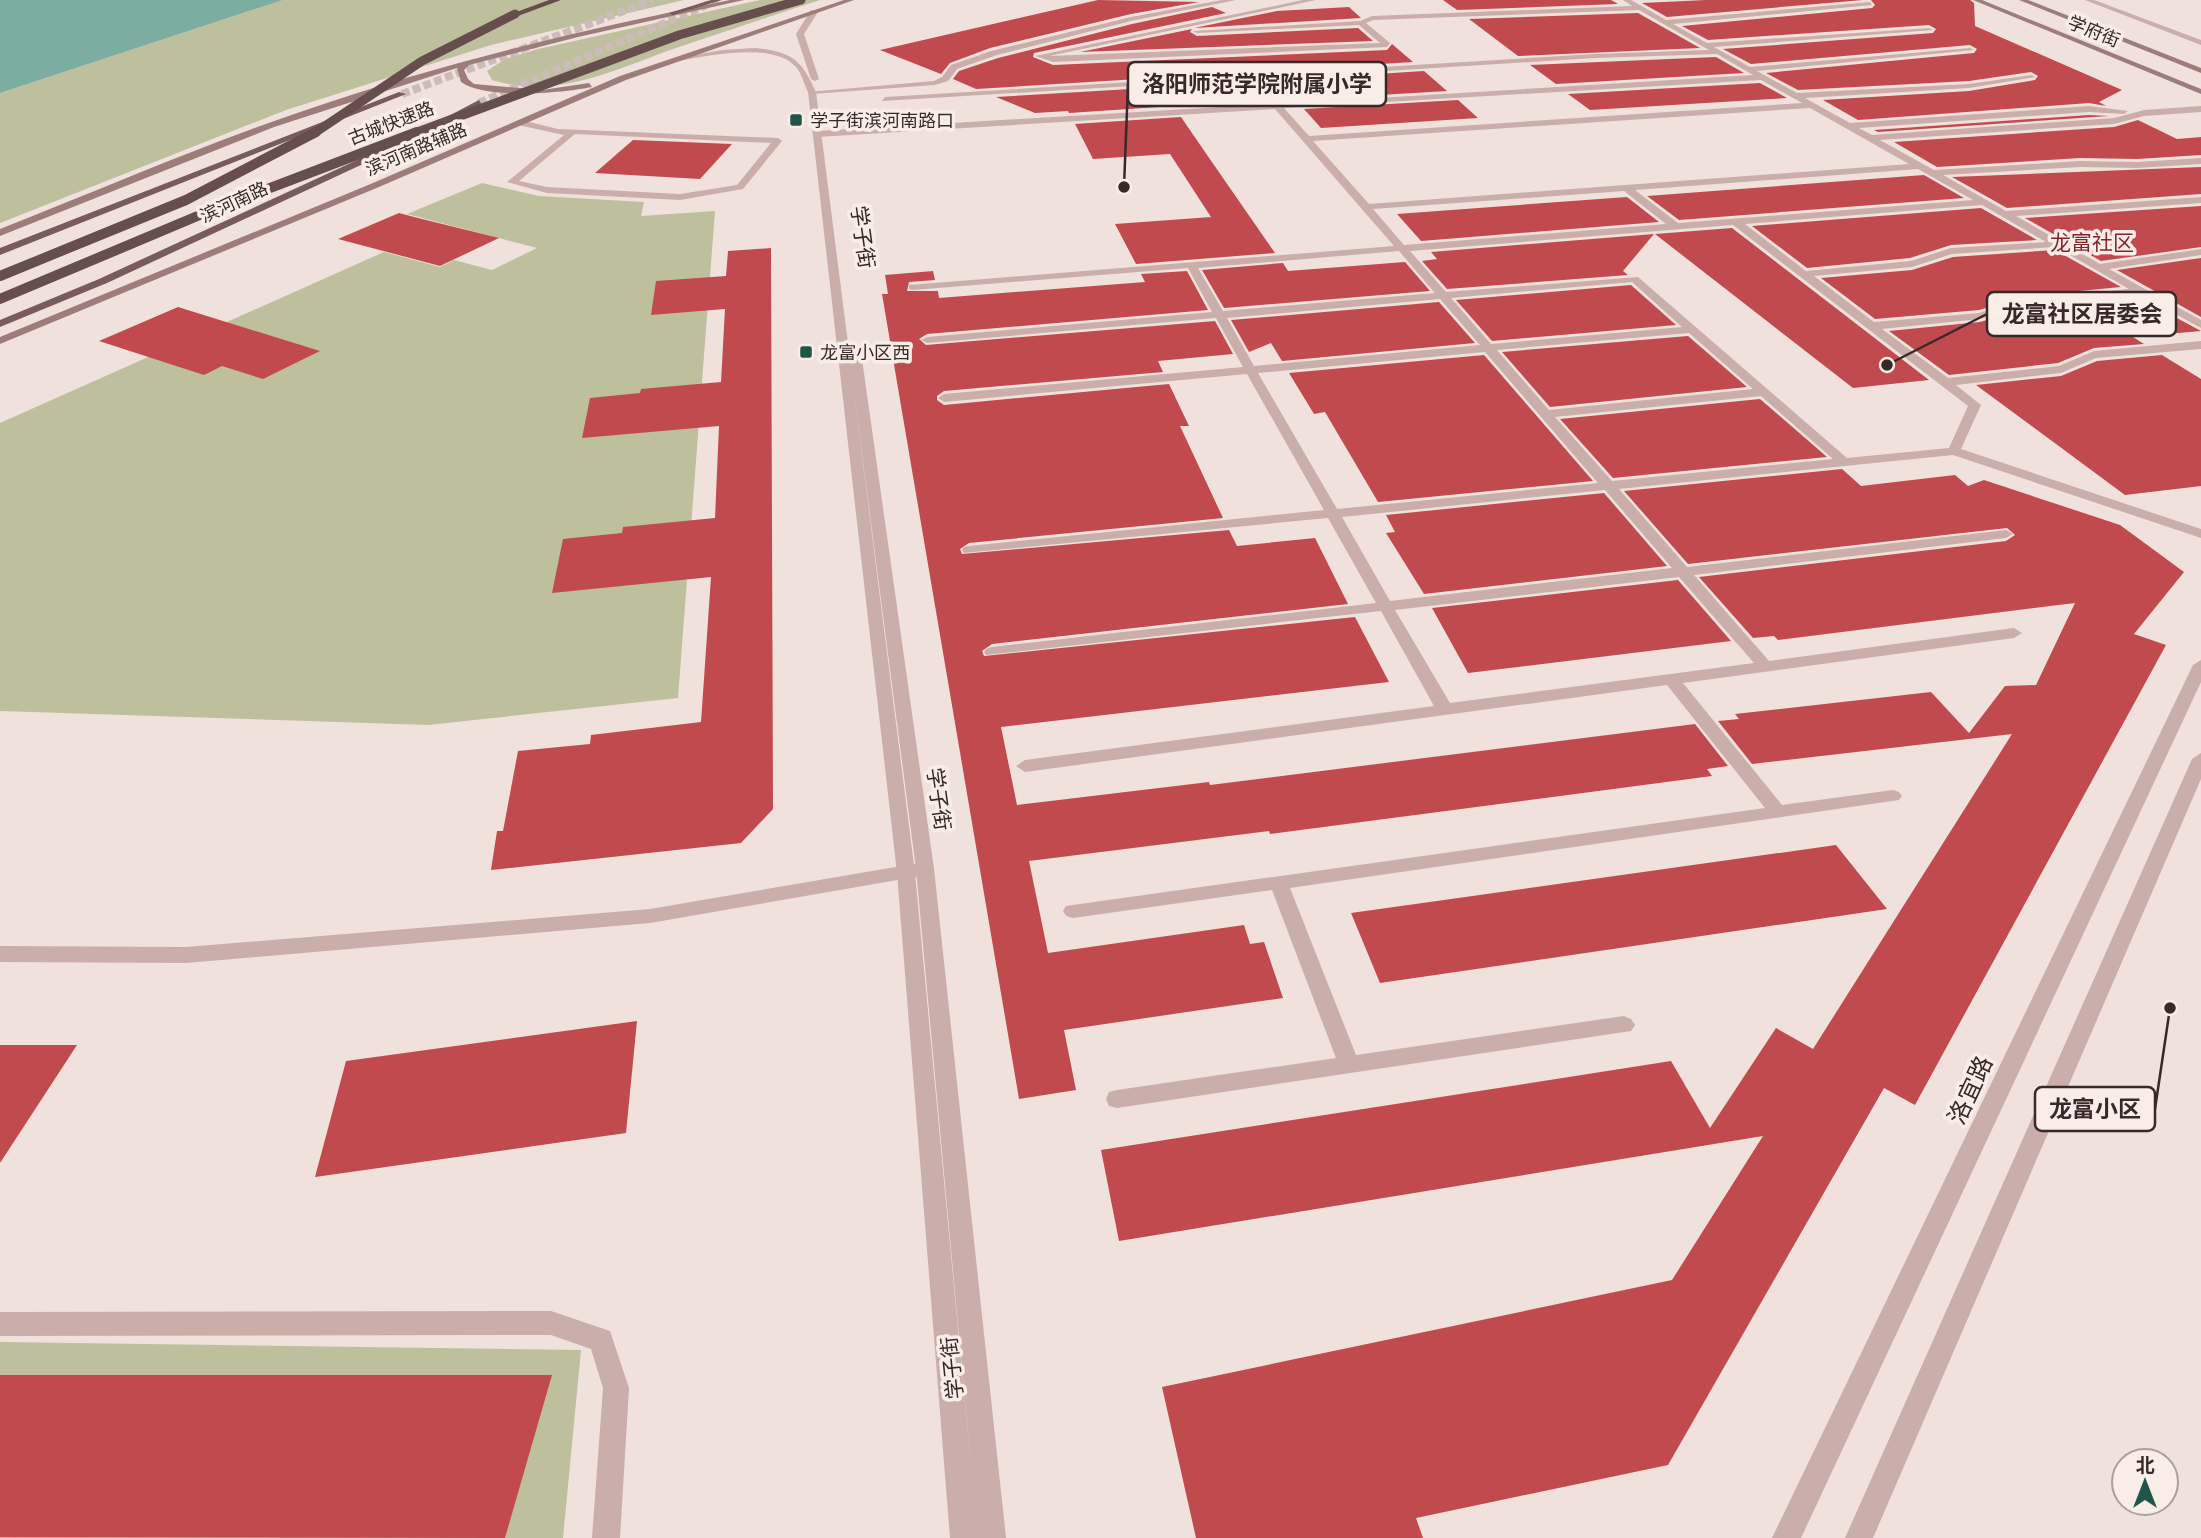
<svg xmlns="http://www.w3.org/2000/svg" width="2201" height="1538" font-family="Raleway,'Noto Sans SC',sans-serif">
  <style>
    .green { fill: #bebf9d }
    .water { fill: #7cada1 }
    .building { fill: #c14a4f }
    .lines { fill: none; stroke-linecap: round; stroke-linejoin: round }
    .primary-tunnel { stroke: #ccbcb8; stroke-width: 8; stroke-dasharray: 8 3.5; stroke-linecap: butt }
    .service { fill: #c9aea9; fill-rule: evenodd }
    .minor { fill: #c9aea9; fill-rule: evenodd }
    .tertiary { fill: #c9aea9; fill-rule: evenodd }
    .secondary { fill: #9c7d7a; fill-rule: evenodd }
    .primary { fill: #775c5a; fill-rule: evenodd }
    .trunk { fill: #664e4d; fill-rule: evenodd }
    .trunk-bridge-far1 { stroke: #664e4d; stroke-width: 9 }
    .trunk-bridge { stroke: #664e4d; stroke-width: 10 }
    .poi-dot { fill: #20564a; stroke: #f9ede8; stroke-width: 2.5 }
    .labels { text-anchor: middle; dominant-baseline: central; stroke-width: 7; stroke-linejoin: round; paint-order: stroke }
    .far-street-label { font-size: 18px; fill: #362928; stroke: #f9ede8 }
    .far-poi-label { font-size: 18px; fill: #362928; stroke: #f9ede8; text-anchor: start }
    .street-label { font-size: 21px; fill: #362928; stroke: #f9ede8 }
    .far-quarter-label { font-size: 21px; fill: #822529; stroke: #f9ede8 }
    .near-street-label { font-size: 24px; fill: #362928; stroke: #f9ede8 }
    .leader { fill: none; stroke: #362928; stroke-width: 2.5 }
    .callout-dot { fill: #362928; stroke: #f9ede8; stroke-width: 2.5 }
    .callout { fill: #f9ede8; stroke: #362928; stroke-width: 2.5 }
    .callout-label { font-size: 23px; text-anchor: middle; font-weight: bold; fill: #362928 }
  </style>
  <rect width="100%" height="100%" fill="#f1e1dc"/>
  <!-- green -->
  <g class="green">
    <path d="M283,0H684L491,45L286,110L0,223V93Z"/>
    <path d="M760,0H820C771,16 722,33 673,49C614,70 556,100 492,80L487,71L505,59L538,49Z"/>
    <path d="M482,183L539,196L644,202L641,216L715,211L678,698L428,725L0,711V423L384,252L440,267L454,260L492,270L537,248L407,214Z"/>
    <path d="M0,1342L581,1350L563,1538H0Z"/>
  </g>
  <!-- water -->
  <path class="water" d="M0,0H283L0,93Z"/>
  <!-- building -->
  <g class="building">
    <path d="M1098,0L1199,2L1131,14L990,48L950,63L941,74L880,50Z"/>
    <path d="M1443,0H1611L1618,4L1457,10Z"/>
    <path d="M1706,0H1863L1667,17L1642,3Z"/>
    <path d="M1871,0H1970L1974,3L1975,26L2122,90L2099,102L2106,106L2089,103L1858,120L1823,100L1969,91L2035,80L2038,76L2031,72L1969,81L1798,90L1766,73L1974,53L1977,49L1970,45L1751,64L1723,49L1933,33L1936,29L1929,25L1708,40L1682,26L1872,8L1875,5Z"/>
    <path d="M1212,7L1226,13L1034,53L1033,57L1053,65L1387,50L1392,44L1413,62L976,89L953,79L959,71L998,58L1132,24Z"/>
    <path d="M1349,7L1361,18L1194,28L1277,11Z"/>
    <path d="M1638,13L1700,48L1518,56L1469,19Z"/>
    <path d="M1358,28L1373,41L1080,52L1192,29L1190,32L1197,36Z"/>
    <path d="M1716,57L1744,73L1556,84L1530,65Z"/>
    <path d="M1424,71L1447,91L1296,100L1279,99L1264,81Z"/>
    <path d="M1249,82L1264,100L1069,113L1068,111L1035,113L996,97Z"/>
    <path d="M1760,83L1787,98L1590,110L1568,94Z"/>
    <path d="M1458,100L1478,118L1321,128L1304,109Z"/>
    <path d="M2089,115L2109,116L1878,132L1874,130Z"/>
    <path d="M1181,117L1205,152L1275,253L1136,264L1115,224L1211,217L1170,154L1093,159L1075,124Z"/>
    <path d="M2138,120L2177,139L2201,137V155L2137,159L2080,158L1937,167L1894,142L2114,127Z"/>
    <path d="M633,140L732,144L700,179L595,173Z"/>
    <path d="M2201,167V194L2007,208L1952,177Z"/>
    <path d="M1924,175L1964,198L1679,220L1647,196Z"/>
    <path d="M1627,197L1659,222L1421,241L1397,214Z"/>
    <path d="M2201,206V247L2101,261L2025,218Z"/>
    <path d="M1981,208L2037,240L1951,245L1910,258L1807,268L1752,226Z"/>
    <path d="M399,213L418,218L499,238L440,266L338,239Z"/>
    <path d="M1732,228L1929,380L1853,388L1655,234Z"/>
    <path d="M1654,234L1623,271L1628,275L1447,289L1422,261L1437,259L1431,252Z"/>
    <path d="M771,248L773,809L741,843L491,870L497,831H503L518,751L590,744L591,735L701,722L711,577L552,593L563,539L622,533L623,527L715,518L719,426L582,438L590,398L640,393L641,389L721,382L725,309L651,315L656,281L726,276L728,251Z"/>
    <path d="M2055,250L2121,287L2027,296L1979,310L1875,319L1821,278L1912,270L1953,257Z"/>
    <path d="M2201,258V317L2117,270Z"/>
    <path d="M1405,262L1430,291L1224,308L1202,270L1283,263L1288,271Z"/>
    <path d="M933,271L935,280L909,282L907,291H938L939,298L1145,282L1141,274L1187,271L1208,310L927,334L919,339L926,345L1215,321L1233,354L1158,361L1163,372L944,391L937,396V400L944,405L1169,384L1189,426H1180L1223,518L969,543L960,549L962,554L1229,530L1237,546L1315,538L1348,604L992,644L982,651L984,656L1355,617L1389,682L1001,727L1017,805L1209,782L1210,785L1695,724L1728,766L1707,769L1712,776L1270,834L1269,831L1029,861L1048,953L1244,925L1250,944L1264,942L1283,998L1064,1030L1076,1090L1019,1099L882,294H888L885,275Z"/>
    <path d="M1631,285L1676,325L1492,341L1456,300Z"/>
    <path d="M2138,297L2201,331L2133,337L2144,344L2094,348L2058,363L1949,375L1889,331L1980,322L2028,308Z"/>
    <path d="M1439,302L1475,343L1282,361L1271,343L1249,352L1231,320Z"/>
    <path d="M178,307L320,351L263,379L222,366L204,375L99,341Z"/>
    <path d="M1688,336L1747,387L1550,407L1502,352Z"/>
    <path d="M1484,355L1593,481L1378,502L1325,412L1314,414L1289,373Z"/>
    <path d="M2162,355L2201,379V486L2125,495L1976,385L2061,376L2097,361Z"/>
    <path d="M1760,399L1827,457L1613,478L1560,419Z"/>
    <path d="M1842,469L1861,486L1955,475L1968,486L1984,480L2120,525L2184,572L2134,634L2166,645L1915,1105L1884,1088L1668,1465L1416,1518L1423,1538H1196L1162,1387L1672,1280L1763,1136L1119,1241L1101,1150L1671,1061L1710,1128L1776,1028L1813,1049L2012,734L1752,764L1718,721L1739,719L1735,714L1931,692L1969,733L2005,686L2036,685L2075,603L1778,640L1774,636L1753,638L1699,577L2006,541L2015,535L2007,528L1688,564L1624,491Z"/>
    <path d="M1604,493L1667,566L1424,594L1386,533L1395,532L1386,515Z"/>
    <path d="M1678,580L1731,641L1468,673L1432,608Z"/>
    <path d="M1836,845L1887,909L1380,983L1351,913Z"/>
    <path d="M637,1021L626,1133L315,1177L346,1061Z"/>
    <path d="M0,1045H77L0,1163Z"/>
    <path d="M0,1375H552L505,1538H496L0,1537Z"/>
  </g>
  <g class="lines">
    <!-- primary-tunnel -->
    <g class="primary-tunnel">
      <path d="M402,94L653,0"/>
      <path d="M479,103L718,0"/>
    </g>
    <!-- service -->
    <g class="service">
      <path d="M1222,0H1236L1131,21L997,55L957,69L948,81L935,85L812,94L808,92L934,81L942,77L951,65L991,51L1131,17Z"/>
      <path d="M1303,0H1316L1049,56L1380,43L1359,25L1197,33L1193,31L1360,21L1372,16L1632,6L1623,0H1631L1666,20L1870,2L1872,5L1673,24L1707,43L1929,28L1933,30L1714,47L1750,67L1970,48L1974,50L1757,71L1797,93L1969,84L2031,75L2035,77L1969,88L1805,98L1850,123L2089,106L2128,111L2124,114L2089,112L1859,128L1872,135L2114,118L2144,110L2201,106V112L2144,116L2114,124L1880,140L1934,170L2080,161L2137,162L2201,158V164L2137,168L2080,167L1943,175L2006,211L2201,197V203L2016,216L2100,264L2201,249V255L2109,269L2201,320V328L2139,294L2028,305L1980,319L1882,329L1948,378L2059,366L2094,351L2201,341V349L2096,358L2061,373L1956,385L1981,405L1961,449L2201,529V538L1953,455L1619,489L1687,567L2006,530L2013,534L2006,538L1694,575L1769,661L2014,628L2022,633L2014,638L1683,683L1782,805L1893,790L1899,792L1902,796L1899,800L1290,888L1356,1055L1624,1016L1631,1019L1635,1025L1631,1031L1117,1108L1109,1106L1106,1099L1109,1092L1117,1090L1336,1058L1272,890L1073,918L1066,916L1063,911L1066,906L1765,808L1667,685L1025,772L1016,766L1025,760L1434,706L1381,611L986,655L984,652L986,649L992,647L1376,603L1328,518L964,553L962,550L964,547L969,546L1324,510L1247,374L944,402L938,398L944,394L1243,367L1216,318L927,343L921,340L927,337L1212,312L1188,268L913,290L909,289V285L1394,246L1275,109L817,137L813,134L817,131L1271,104L1250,79L882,101L885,97L1595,54L1709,50L1639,10L1373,20L1366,23L1390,43L1387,47L1053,62L1035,56ZM1717,54L1753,75L1280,104L1258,79L1595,58ZM1761,80L1802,103L1309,136L1284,108ZM1810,108L1909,164L1369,204L1313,141ZM1918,169L1973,200L1678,223L1635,190ZM1624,191L1666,224L1404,245L1373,209ZM1982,205L2046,242L1951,248L1911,261L1806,271L1745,224ZM1733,225L1968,406L1949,448L1847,458L1638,277L1446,292L1410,251ZM2056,247L2129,289L2027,299L1979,313L1874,322L1814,276L1912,267L1952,254ZM1399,251L1435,293L1223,311L1198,268ZM1632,282L1682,327L1491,344L1451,298ZM1440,299L1480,345L1254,366L1227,318ZM1689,333L1753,389L1549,410L1497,350ZM1485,352L1598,483L1337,509L1258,373ZM1761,396L1833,459L1612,481L1555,417ZM1605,490L1672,568L1390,601L1342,517ZM1679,577L1754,663L1450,703L1395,610Z"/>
      <path d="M2085,0H2094L2201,40V45Z"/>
      <path d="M521,120L558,129L778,138L782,141L743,189L680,200L547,193L507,182L564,135L518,125ZM575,134L771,143L737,185L680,194L547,187L519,181Z"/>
      <path d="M551,1311L610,1331L629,1388L620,1538H592L603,1388L591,1349L551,1335L0,1336V1312Z"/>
    </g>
    <!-- minor -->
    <path class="minor" d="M925,862L932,864L934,869L932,874L650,923L186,963L0,962V946L186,947L650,909Z"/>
    <!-- tertiary -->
    <g class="tertiary">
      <path d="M811,10L818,12L804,34L819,79L815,81L811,79L796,34Z"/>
      <path d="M755,48C792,52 801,59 816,92L850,359L856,355L862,359L934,869L1006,1538H950L897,873L808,92C804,84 802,74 796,67C772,41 708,56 677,61L673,59L722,50ZM852,377L916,869L974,1499L915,873Z"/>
      <path d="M2201,660V682L1801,1538H1772L2193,665Z"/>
      <path d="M2201,753V779L1873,1538H1845L2192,759Z"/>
    </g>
    <!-- secondary -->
    <g class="secondary">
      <path d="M730,0H744L578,37L469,65L464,70L468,79L474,84L542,90L589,83L592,87C562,93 486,100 461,82L457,68L274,127L0,236V229C102,189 202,145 306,110C445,62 586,29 730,0Z"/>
      <path d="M844,0H854L626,80L379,187L0,344V337L373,183L620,76Z"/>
      <path d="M1973,0H1982L2201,89V94Z"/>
      <path d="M2019,0H2028L2201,68V73Z"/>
    </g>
    <!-- primary -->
    <g class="primary">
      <path d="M711,0H722L673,15L669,13Z"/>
      <path d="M399,92L406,94L0,255V248Z"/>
      <path d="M479,100L482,105L448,122L441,120Z"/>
      <path d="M418,132L422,135L421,137L107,283L0,327V320L99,279Z"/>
    </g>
    <!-- trunk -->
    <path class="trunk" d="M549,0H561L518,16L511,14Z"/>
    <!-- trunk-bridge-far1 -->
    <g class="trunk-bridge-far1">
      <path d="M313,134L422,61L515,14"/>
      <path d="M412,134L679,35L801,0"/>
    </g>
    <!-- trunk-bridge -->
    <g class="trunk-bridge">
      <path d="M0,276L186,200L316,132"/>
      <path d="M0,299L207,212L417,132"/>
    </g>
  </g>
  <!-- markers -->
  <g class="poi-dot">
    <rect x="789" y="113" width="14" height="14" rx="3.5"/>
    <rect x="799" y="345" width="14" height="14" rx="3.5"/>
  </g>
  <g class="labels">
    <!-- far-street labels -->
    <g class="far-street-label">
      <text transform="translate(2094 31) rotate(22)">学府街</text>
      <text transform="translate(391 123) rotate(-21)">古城快速路</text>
      <text transform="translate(416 149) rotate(-23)">滨河南路辅路</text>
      <text transform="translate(234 202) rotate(-25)">滨河南路</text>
    </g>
    <!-- far-poi labels -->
    <g class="far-poi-label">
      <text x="810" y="120">学子街滨河南路口</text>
      <text x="820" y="352">龙富小区西</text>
    </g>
    <!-- street labels -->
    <g class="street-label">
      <text transform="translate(863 237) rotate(82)">学子街</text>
      <text transform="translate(939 799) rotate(82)">学子街</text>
      <text transform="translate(952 1368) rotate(-96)">学子街</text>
    </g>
    <!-- far-quarter labels -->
    <g class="far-quarter-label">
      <text x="2092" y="242">龙富社区</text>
    </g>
    <!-- near-street labels -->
    <g class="near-street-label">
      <text transform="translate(1970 1090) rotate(-65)">洛宜路</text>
    </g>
  </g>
  <!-- callouts -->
  <path class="leader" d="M1124 187L1128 84M1887 365L1987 314M2170 1008L2155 1109"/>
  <g class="callout-dot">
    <circle cx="1124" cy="187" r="7"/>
    <circle cx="1887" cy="365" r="7"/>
    <circle cx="2170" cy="1008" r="7"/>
  </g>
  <g class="callout">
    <rect x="1128" y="62" width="258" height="44" rx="7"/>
    <rect x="1987" y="292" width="189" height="44" rx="7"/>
    <rect x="2035" y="1087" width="120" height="44" rx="7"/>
  </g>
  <g class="callout-label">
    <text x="1257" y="92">洛阳师范学院附属小学</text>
    <text x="2082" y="322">龙富社区居委会</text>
    <text x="2095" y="1117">龙富小区</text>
  </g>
  <!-- north arrow -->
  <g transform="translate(2145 1482)"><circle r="33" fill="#f9ede8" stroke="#ab9f9b" stroke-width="2"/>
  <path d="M0-5L12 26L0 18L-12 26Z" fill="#20564a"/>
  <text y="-10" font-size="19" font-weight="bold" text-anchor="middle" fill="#362928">北</text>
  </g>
</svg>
